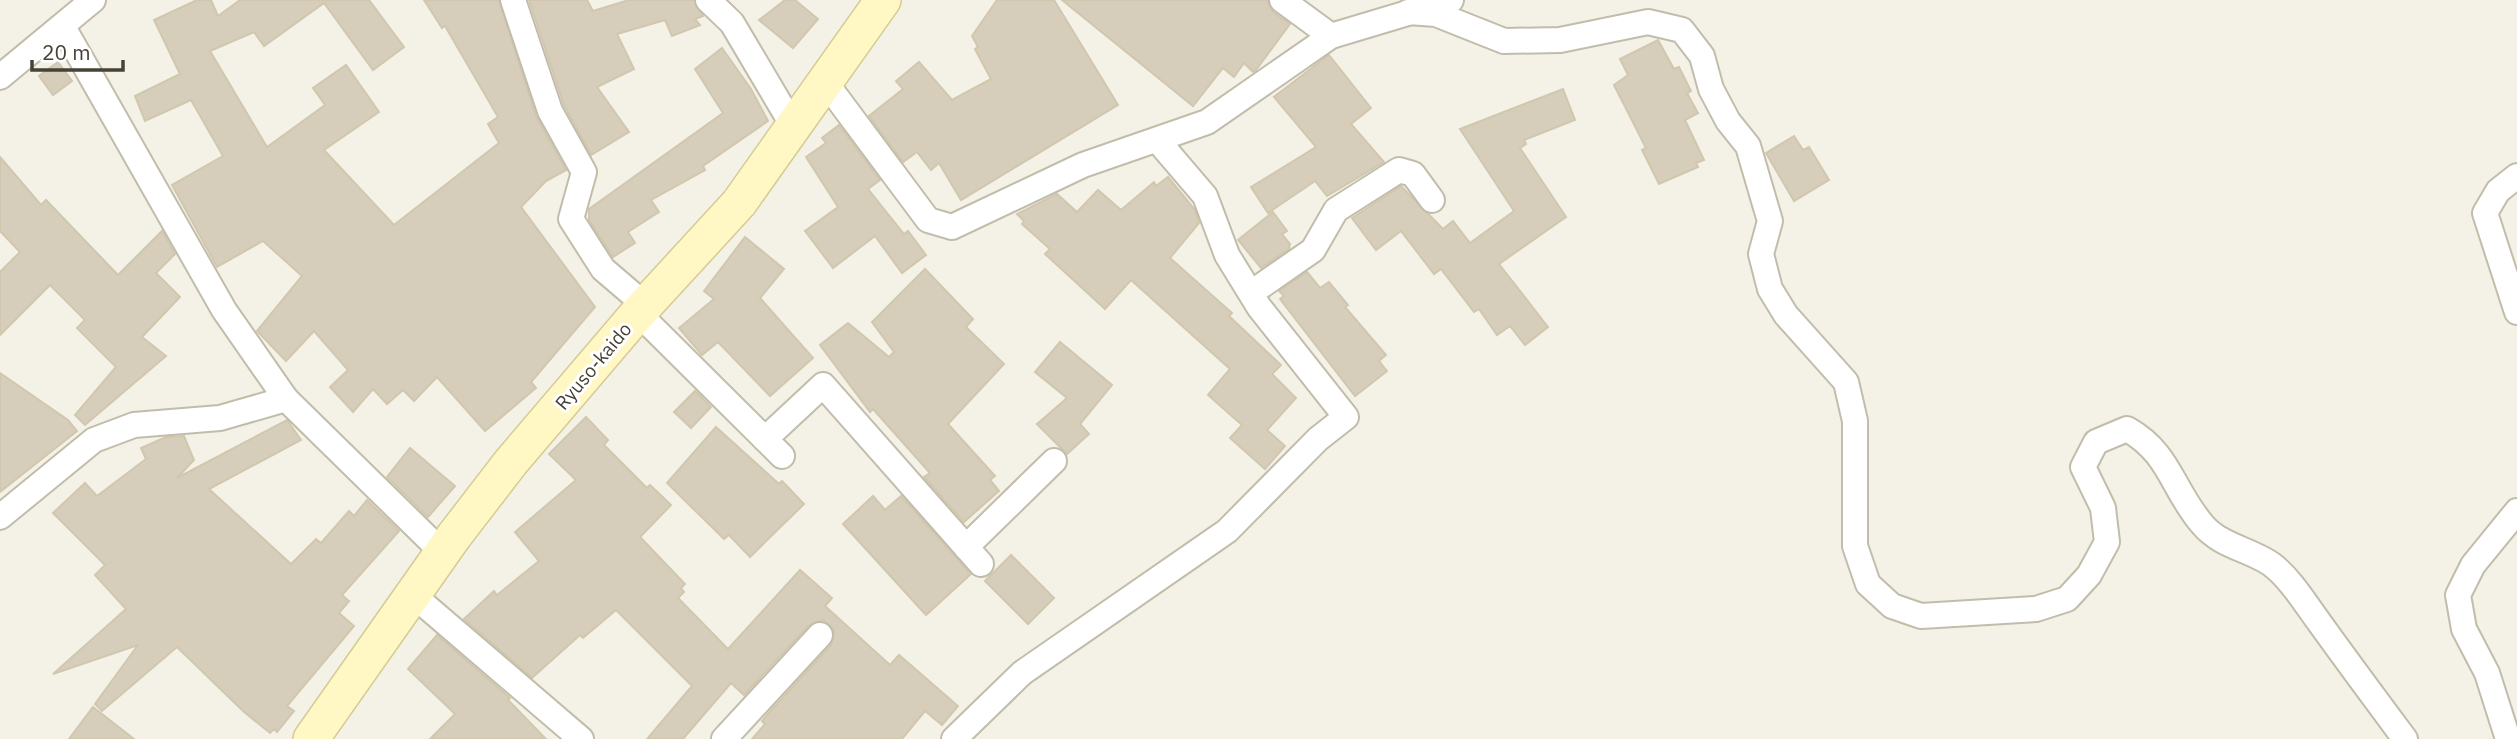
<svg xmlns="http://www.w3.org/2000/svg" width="2517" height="739" font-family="'IBM Plex Sans',sans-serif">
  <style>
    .building { fill: #d6cebb; stroke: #d1c7ae; stroke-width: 2 }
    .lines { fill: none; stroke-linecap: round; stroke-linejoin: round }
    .minor-casing { stroke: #c2bdab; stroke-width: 28 }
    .secondary-casing { stroke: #d5cb94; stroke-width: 38 }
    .minor { stroke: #fff; stroke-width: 24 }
    .secondary { stroke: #fff7c4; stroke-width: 35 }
    .labels { text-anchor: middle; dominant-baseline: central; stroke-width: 6; stroke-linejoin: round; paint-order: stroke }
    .street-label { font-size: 19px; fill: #464235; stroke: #fff }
  </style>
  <rect width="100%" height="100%" fill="#f4f1e6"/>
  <!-- building -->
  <g class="building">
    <path d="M197,0H211L218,16L240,0H369L404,47L373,70L324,3L264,46L254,32L210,51L267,147L325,105L313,88L346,65L379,112L324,150L394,225L499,143L488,124L498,117L445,26L442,28L424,0H499L536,116L566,170L546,181L521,207L595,307L531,382L536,388L485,431L437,377L414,401L403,390L387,404L373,389L353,412L330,387L348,370L314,331L286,361L257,331L302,276L263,241L217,267L172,185L223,156L191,100L145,121L135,96L180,74L154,20Z"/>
    <path d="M529,0H587L593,11L629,0H694L703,16L695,19L700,25L672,36L665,20L617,34L634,69L597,87L629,132L591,155L564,105Z"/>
    <path d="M785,0H795L818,19L793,48L759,20Z"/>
    <path d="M997,0H1054L1118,105L961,200L939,163L931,170L917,152L903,162L869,116L903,89L896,81L919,62L952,100L991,79L975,49L978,47L972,36Z"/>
    <path d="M1062,0H1267L1273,12L1290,24L1256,70L1253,72L1244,63L1234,77L1223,68L1193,106Z"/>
    <path d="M1658,40L1674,69L1679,67L1691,91L1687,93L1698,113L1685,120L1704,160L1696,163L1698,167L1659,184L1642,150L1646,148L1614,85L1628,75L1620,59Z"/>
    <path d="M722,48L751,89L768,121L703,166L705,170L651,200L659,212L628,232L635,243L613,257L589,220V209L723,113L695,69Z"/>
    <path d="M1329,55L1371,108L1351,124L1384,162L1327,196L1315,181L1268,213L1251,187L1316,147L1274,97Z"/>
    <path d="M58,62L72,81L53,95L39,76Z"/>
    <path d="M1563,89L1575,120L1524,140L1526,144L1520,148L1566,217L1499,264L1548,327L1525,345L1510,326L1497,335L1479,309L1474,312L1441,269L1434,274L1401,231L1376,250L1352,218L1401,186L1443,229L1453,221L1470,243L1514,211L1460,129Z"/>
    <path d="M839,125L880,180L868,189L904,234L908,231L926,255L902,273L875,236L833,268L805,231L838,207L806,157L826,143L822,138Z"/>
    <path d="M1794,136L1803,150L1809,147L1829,180L1794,201L1766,153Z"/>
    <path d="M0,157L41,205L46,200L118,275L162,231L175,254L156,273L180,297L142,337L166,356L85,425L75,415L116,367L77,328L85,320L50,285L0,335V272L20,252L0,231Z"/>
    <path d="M1168,177L1195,210L1199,223L1170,258L1232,313L1229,316L1281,365L1272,374L1296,398L1267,430L1285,446L1265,469L1230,438L1242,425L1208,395L1230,369L1131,280L1105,309L1045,254L1050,249L1022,224L1024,221L1017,214L1057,194L1077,212L1098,190L1121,210L1154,182L1156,186Z"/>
    <path d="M1273,212L1287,231L1282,234L1290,244L1289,249L1261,268L1238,240Z"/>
    <path d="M745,237L784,269L760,298L813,358L770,396L718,342L702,355L679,328L714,299L704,291Z"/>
    <path d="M925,269L973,319L966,327L1004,364L948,424L995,476L990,480L999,491L964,522L924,477L930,473L873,409L870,412L820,345L848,323L889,357L894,352L872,322Z"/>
    <path d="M1307,272L1320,288L1329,282L1348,305L1345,307L1386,355L1379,361L1387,371L1355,396L1280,299L1284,296L1279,291Z"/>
    <path d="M1060,342L1112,385L1080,424L1089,434L1067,454L1037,424L1067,398L1035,372Z"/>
    <path d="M0,373L68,420L77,431L0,492Z"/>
    <path d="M695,391L711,407L691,428L674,412Z"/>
    <path d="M586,417L608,440L604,445L647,488L650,485L671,505L640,537L685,584L681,588L684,592L678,598L728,649L800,570L832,598L825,606L890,665L899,655L958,706L942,725L925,711L902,739H752L765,724L762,721L767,715L831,645L834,630L823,620L809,625L744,695L731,683L683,739H647L692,686L616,610L583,638L580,635L532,678L464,619L494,591L497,595L539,561L515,532L576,480L549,454Z"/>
    <path d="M287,420L301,440L209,489L291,564L316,539L321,543L349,511L354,516L367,500L399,531L342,595L349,601L339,613L354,626L287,706L294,711L277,732L274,729L270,733L243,711L177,647L102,711L95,704L138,645L53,674L126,609L95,575L105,565L53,513L85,483L97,496L146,459L141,448L166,437L184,436L194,460L177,478Z"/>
    <path d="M716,427L779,484L782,481L804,504L750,557L729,535L724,539L667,483Z"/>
    <path d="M410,448L455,486L428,517L387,477Z"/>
    <path d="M873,496L885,510L901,496L971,574L926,615L843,524Z"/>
    <path d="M1011,555L1054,598L1028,624L985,581Z"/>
    <path d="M437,635L510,698L508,700L546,739H430L455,714L408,669Z"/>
    <path d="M93,707L134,739H69Z"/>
  </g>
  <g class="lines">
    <defs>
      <g id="minor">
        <path d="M513,0L550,111L584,172L571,219L603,269L645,305"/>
        <path d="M708,0L732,23L793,126"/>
        <path d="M1282,0L1331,36"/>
        <path d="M1408,12L1436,14L1504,41L1560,40L1648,22L1682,30L1702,56L1711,89L1728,121L1748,146L1770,221L1761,254L1770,289L1786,315L1846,382L1855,421V546L1868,584L1892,606L1921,616L2036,609L2067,599L2089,575L2107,542L2103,508L2083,467L2096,442L2127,429C2170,453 2172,489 2202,524C2220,546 2249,549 2271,564C2290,578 2305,603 2319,622C2347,661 2376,700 2405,739"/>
        <path d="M63,27L224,310L286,399L443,553"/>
        <path d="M0,77L93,0"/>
        <path d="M826,83L928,220L952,227L1083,165L1207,122L1331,36L1451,0"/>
        <path d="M2517,176L2498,191L2485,213L2517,312"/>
        <path d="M1251,293L1313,250L1336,210L1399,170L1413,174L1432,200"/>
        <path d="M638,313L782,456"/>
        <path d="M765,439L823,385L981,564"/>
        <path d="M0,517L94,440L134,425L220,418L286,399"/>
        <path d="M966,547L1054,461"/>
        <path d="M413,595L581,739"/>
        <path d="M724,739L820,635"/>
        <path d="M954,739L1022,673L1227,531L1318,439L1346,417L1259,307L1227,255L1205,196L1158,141"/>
        <path d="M2508,739L2487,673L2464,629L2458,595L2473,565L2517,511"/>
      </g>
      <path id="secondary" d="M311,739L454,536L511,462L638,313L739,203L883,0"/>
    </defs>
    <!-- minor casing -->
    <use href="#minor" class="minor-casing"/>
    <!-- secondary casing -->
    <use href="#secondary" class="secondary-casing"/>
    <!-- minor -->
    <use href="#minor" class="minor"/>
    <!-- secondary -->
    <use href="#secondary" class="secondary"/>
  </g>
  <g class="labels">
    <!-- street labels -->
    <g class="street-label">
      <text transform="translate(593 366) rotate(-50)">Ryuso-kaido</text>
    </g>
  </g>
  <!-- scale -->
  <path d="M32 60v10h91v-10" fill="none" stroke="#464235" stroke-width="3.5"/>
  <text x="42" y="60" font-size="21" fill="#464235" stroke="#ffffff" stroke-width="5" paint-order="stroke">20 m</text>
</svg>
